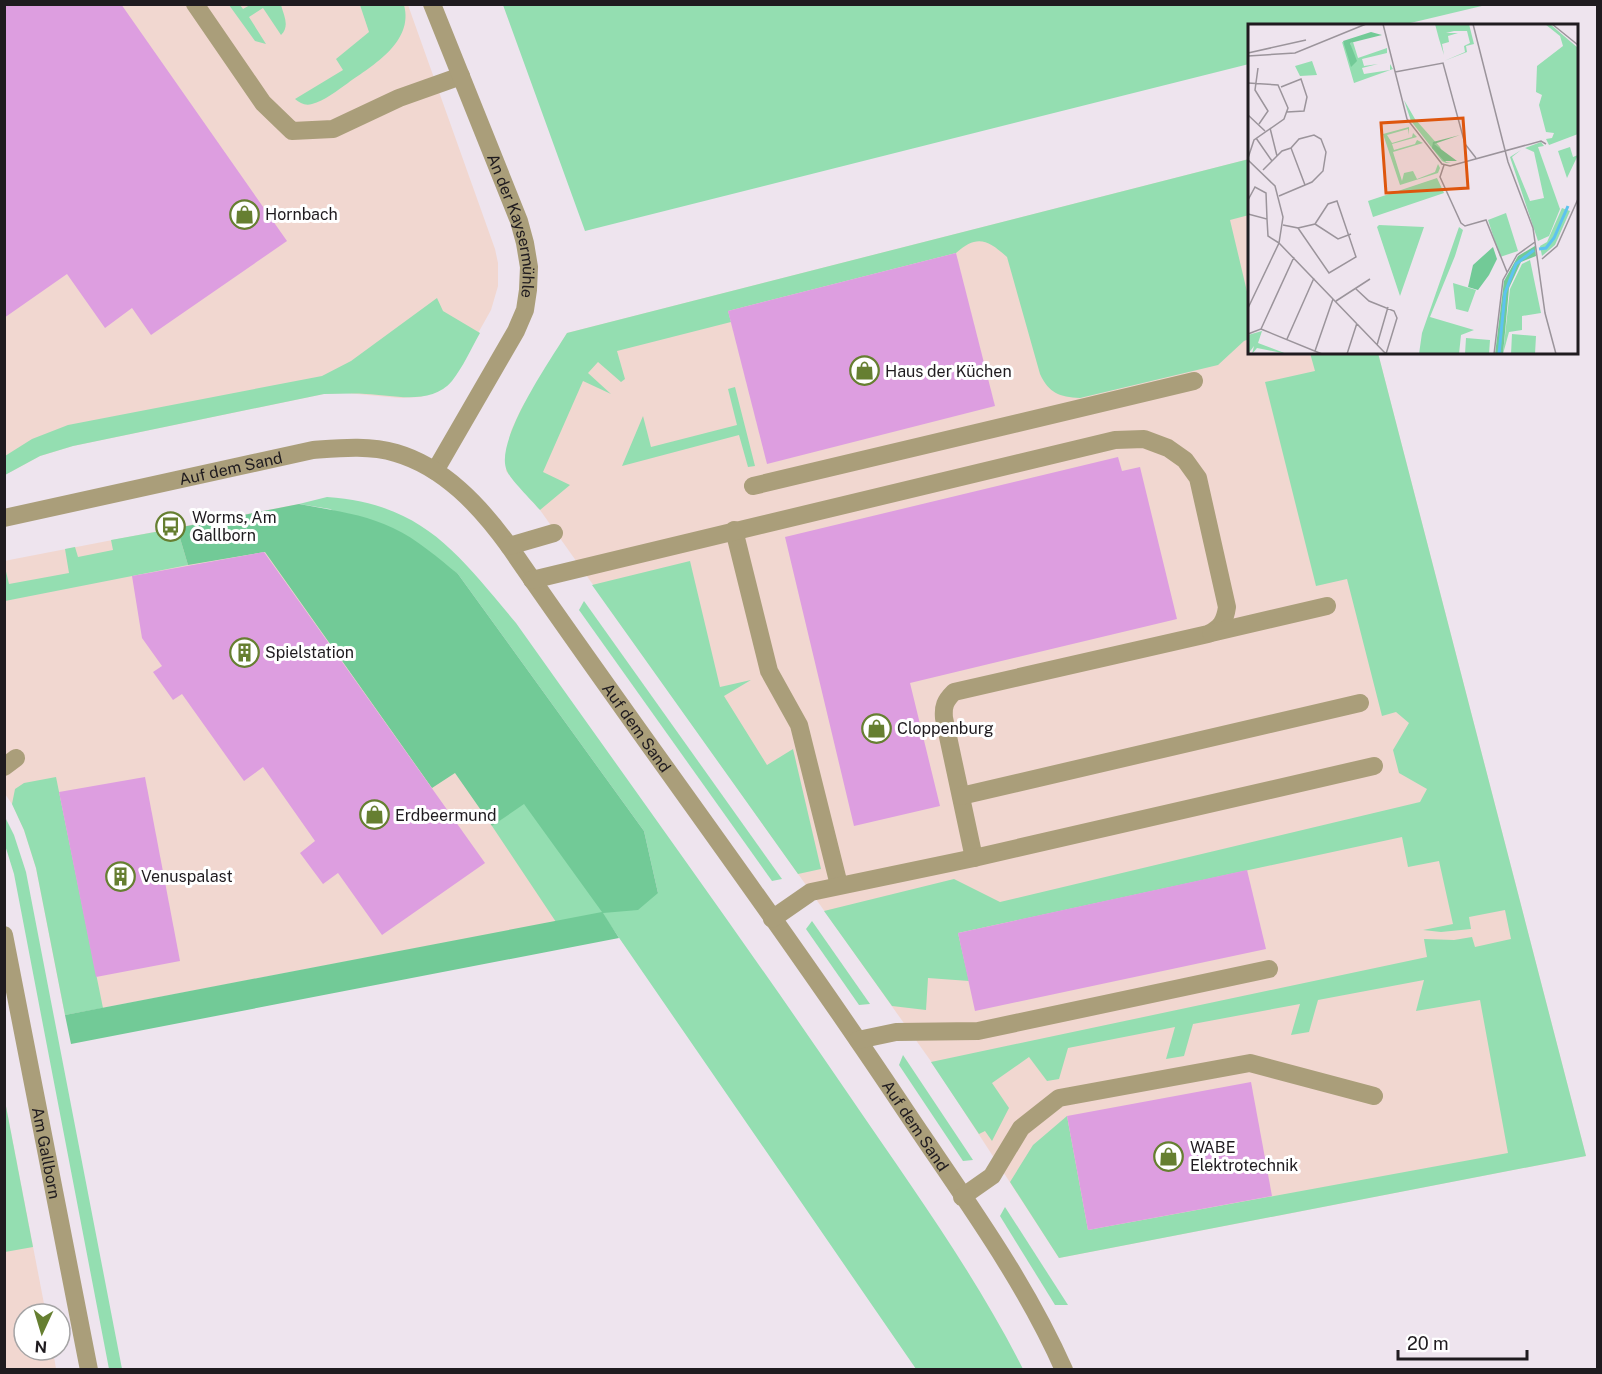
<svg xmlns="http://www.w3.org/2000/svg" width="1602" height="1374" font-family="'Public Sans',sans-serif">
  <style>
    .commercial { fill: #f1d7d0 }
    .green { fill: #94deb1 }
    .forest { fill: #72ca97 }
    .building { fill: #dd9ee0 }
    .lines { fill: none; stroke-linecap: round; stroke-linejoin: round }
    .minor { stroke: #aa9e7a; stroke-width: 18 }
    .labels { text-anchor: middle; dominant-baseline: central; stroke-width: 6; stroke-linejoin: round; paint-order: stroke }
    .poi-label { font-size: 16px; fill: #1f1b1f; stroke: #fff; text-anchor: start }
    .street-label { font-size: 16px; fill: #1f1b1f; stroke: #fff }
    .inset-river { fill: none; stroke: #5dc3ef; stroke-width: 3 }
    .inset-road { fill: none; stroke: #9b949b; stroke-width: 1.5 }
    .view { fill: #de560d; fill-opacity: 0.15; stroke: #de560d; stroke-width: 3 }
    .inset-edge { fill: none; stroke: #1f1b1f; stroke-width: 3 }
  </style>
  <rect width="100%" height="100%" fill="#eee4ee"/>
  <!-- commercial -->
  <g class="commercial">
    <path d="M5,5H408L495,249L498,263V286L491,310L450,383L437,392L420,397L400,398L346,393L324,394L73,446L40,456L5,475Z"/>
    <path d="M1249,159L1250,352L1378,353L1586,1156L1059,1258L935,1067L540,510L506,471V455L511,431L521,409L567,333Z"/>
    <path d="M299,504L602,913L65,1015L36,868L24,830L12,804L5,794L4,561Z"/>
    <path d="M4,1096L46,1314H24V1350H53L56,1369H5Z"/>
  </g>
  <!-- green -->
  <g class="green">
    <path d="M229,5H240L243,9L250,5H281C284,16 290,26 281,35L263,8L249,17L266,44L255,41Z"/>
    <path d="M360,5H404C414,42 373,65 348,83C338,90 324,101 312,104C305,106 300,103 295,99L343,70L336,59L369,32Z"/>
    <path d="M503,5V4L1486,5L1402,25L1250,26L1249,64L585,231Z"/>
    <path d="M1249,159V215L1230,220L1249,300V339L1244,341L1218,365L1080,398C1059,397 1049,393 1040,374L1007,257C988,240 977,234 956,253L728,311L731,322L617,351L625,379L621,382L598,362L588,373L611,394L583,381L543,472L570,485L540,510C533,502 510,479 507,471C493,442 551,359 567,333Z"/>
    <path d="M437,298L443,311L480,333C471,349 463,367 452,381C431,406 393,395 366,394C352,393 338,394 324,394L73,446L40,456L5,475V456L32,439L68,425L322,376L351,361Z"/>
    <path d="M1310,353H1378L1586,1156L1059,1258L1010,1182L1033,1145L1067,1116L1088,1230L1508,1153L1480,1000L1416,1011L1424,980L1318,1000L1309,1032L1291,1035L1300,1004L1193,1024L1184,1056L1166,1059L1175,1027L1068,1048L1059,1079L1047,1081L1029,1057L992,1083L1009,1108L992,1141L985,1131L979,1134L931,1062L1427,957L1424,939L1454,940L1472,937L1475,947L1511,939L1505,910L1469,917L1471,929L1441,932L1423,930L1453,924L1439,861L1408,867L1402,837L958,933L969,981L928,978L926,1010L892,1006L824,911L954,879L1000,902L1420,802L1427,789L1399,773L1393,750L1409,723L1396,712L1382,716L1347,579L1316,586L1265,382L1315,371Z"/>
    <path d="M735,387L755,466L748,467L739,435L622,466L643,416L651,447L737,425L728,389Z"/>
    <path d="M327,497C424,504 458,554 516,623C628,781 742,938 851,1098C911,1186 975,1274 1023,1369H916L602,913L556,922L492,826L523,803L658,893L644,831L458,574L330,509L299,504Z"/>
    <path d="M177,528L188,565L5,601L4,563L9,584L69,573L65,549L75,547L78,557L113,550L111,540Z"/>
    <path d="M690,561L720,687L751,680L724,696L767,765L793,749L821,869L798,874L592,585Z"/>
    <path d="M584,601L782,879L772,881L579,610Z"/>
    <path d="M56,777L103,1008L65,1015L36,868L24,830L12,804L15,789L24,783Z"/>
    <path d="M5,817L14,835L26,872L122,1369H109L14,874L5,845Z"/>
    <path d="M812,921L870,1004L859,1005L806,929Z"/>
    <path d="M903,1055L973,1160L963,1161L899,1065Z"/>
    <path d="M4,1096L33,1247L5,1252H4Z"/>
    <path d="M1005,1207L1068,1305H1055L1000,1216Z"/>
  </g>
  <!-- forest -->
  <path class="forest" d="M299,504C331,510 364,514 393,528C417,539 438,558 458,574L644,831L658,893L638,910L603,913L619,938L71,1044L65,1015L602,912L524,804L492,826L455,773L432,788L265,552L188,565L177,528Z"/>
  <!-- building -->
  <g class="building">
    <path d="M4,4H121L287,241L151,335L132,308L105,328L67,274L4,318Z"/>
    <path d="M956,253L995,406L767,464L728,311Z"/>
    <path d="M1118,457L1122,471L1140,467L1177,619L910,683L940,806L854,826L785,537Z"/>
    <path d="M264,552L485,863L382,935L338,873L323,884L300,853L315,841L263,767L244,781L182,694L173,700L153,672L162,666L142,638L132,576Z"/>
    <path d="M145,777L180,961L96,977L59,792Z"/>
    <path d="M1247,870L1266,949L975,1011L958,933Z"/>
    <path d="M1251,1082L1272,1196L1088,1230L1067,1116Z"/>
  </g>
  <g class="lines">
    <!-- minor -->
    <g class="minor">
      <path d="M195,4L263,103L292,131L333,129L399,98L461,76"/>
      <path id="s1" d="M432,4L519,221L525,243L529,267L528,290L525,310L516,331L435,471"/>
      <path d="M753,486L1194,381"/>
      <path id="s2" d="M4,518L313,450C340,448 369,445 396,453C444,467 480,506 509,546C639,735 778,919 905,1110C961,1194 1023,1277 1064,1370"/>
      <path d="M734,530L769,671L799,725L839,885"/>
      <path d="M509,546L554,533"/>
      <path d="M532,580L1115,440L1144,439L1168,448L1185,460L1198,478L1227,607C1225,621 1221,628 1208,634L954,692C945,701 943,706 944,718L974,858"/>
      <path d="M1211,633L1327,606"/>
      <path d="M4,767L16,758"/>
      <path d="M961,796L1360,703"/>
      <path d="M772,919L811,892L974,858L1374,766"/>
      <path id="s3" d="M4,935L89,1370"/>
      <path d="M858,1040L896,1032L978,1031L1269,969"/>
      <path d="M962,1197L992,1176L1021,1128L1059,1098L1250,1063L1374,1096"/>
    </g>
  </g>
  <!-- icons -->
  <defs>
    <symbol id="shop-ring" viewBox="-11 -11 22 22"><circle r="9.5" fill="#fff" stroke="#667f31" stroke-width="1.5"/><path d="M-5-2.5h2.3a2.7 3.5 0 0 1 5.4 0H5L5.5 6h-11ZM-1.5-2.5h3a1.5 2.3 0 0 0-3 0Z" fill="#667f31"/></symbol>
    <symbol id="bus-ring" viewBox="-11 -11 22 22"><circle r="9.5" fill="#fff" stroke="#667f31" stroke-width="1.5"/><path d="M-5-6H5V4H4V6H2V4H-2V6H-4V4H-5ZM-3.5-4V0h7V-4ZM-3.5 1.2v1.5H-2V1.2ZM2 1.2v1.5H3.5V1.2Z" fill="#667f31"/></symbol>
    <symbol id="building-ring" viewBox="-11 -11 22 22"><circle r="9.5" fill="#fff" stroke="#667f31" stroke-width="1.5"/><path d="M-4-6H4V6H1V3H-1V6H-4ZM-2.5-4.3h1.7v1.8h-1.7ZM.8-4.3h1.7v1.8H.8ZM-2.5-1h1.7V.8h-1.7ZM.8-1h1.7V.8H.8Z" fill="#667f31"/></symbol>
  </defs>
  <g fill-rule="evenodd">
    <use href="#shop-ring" x="228" y="198" width="33" height="33"/>
    <use href="#shop-ring" x="848" y="354" width="33" height="33"/>
    <use href="#bus-ring" x="154" y="510" width="33" height="33"/>
    <use href="#building-ring" x="228" y="636" width="33" height="33"/>
    <use href="#shop-ring" x="860" y="712" width="33" height="33"/>
    <use href="#shop-ring" x="358" y="798" width="33" height="33"/>
    <use href="#building-ring" x="104" y="860" width="33" height="33"/>
    <use href="#shop-ring" x="1152" y="1140" width="33" height="33"/>
  </g>
  <g class="labels">
    <!-- poi labels -->
    <g class="poi-label">
      <text x="265" y="214">Hornbach</text>
      <text x="885" y="371">Haus der Küchen</text>
      <text x="192" y="517">Worms, Am<tspan x="192" dy="18">Gallborn</tspan></text>
      <text x="265" y="652">Spielstation</text>
      <text x="897" y="728">Cloppenburg</text>
      <text x="395" y="815">Erdbeermund</text>
      <text x="141" y="876">Venuspalast</text>
      <text x="1190" y="1147">WABE<tspan x="1190" dy="18">Elektrotechnik</tspan></text>
    </g>
    <!-- street labels -->
    <g class="street-label">
      <text stroke="none"><textPath href="#s1" startOffset="237">An der Kaysermühle</textPath></text>
      <text stroke="none"><textPath href="#s2" startOffset="232">Auf dem Sand</textPath></text>
      <text stroke="none"><textPath href="#s2" startOffset="771">Auf dem Sand</textPath></text>
      <text stroke="none"><textPath href="#s2" startOffset="1257">Auf dem Sand</textPath></text>
      <text stroke="none"><textPath href="#s3" startOffset="222">Am Gallborn</textPath></text>
    </g>
  </g>
  <!-- overview -->
  <g transform="translate(1248 24)">
    <rect width="330" height="330" fill="#eee4ee"/>
    <path d="M187,0H221L226,20L218,22L219,28L196,37L217,28L216,22L222,19L219,7H206L198,9H210L200,12L201,18L194,20L196,31L191,15L195,11L191,15ZM297,0H302L330,24V110L301,121L298,115L304,114L306,109L298,108L291,81L294,71L288,68L289,42L315,22L312,12ZM94,18L99,19L106,33L102,19L105,18L110,34L139,24V29L114,35L116,42L130,40L114,44L116,50L142,46V40L145,45L106,59ZM64,37L69,51L52,52L47,42ZM156,76L167,95L192,123L198,138L203,139H198L194,137L163,97ZM161,103V111L160,105L139,111L144,119L164,113L165,109L169,113L144,120L146,126L167,120L169,116L175,119L145,128L154,157L156,149L165,147L169,155L187,148L190,140L192,144L190,149L152,161L135,110ZM293,118L296,122L290,123L312,185L301,212L290,217L262,133L273,126L264,133L282,177L296,174L286,128L277,124ZM322,123L325,133L330,131L319,154L310,127ZM189,154L196,169L125,193L120,177ZM314,184L322,187L307,221L294,232L292,222L299,218ZM258,189L270,227L252,233L240,196ZM131,201L176,203L152,272L129,203ZM211,203L215,206L207,232L182,293L226,306L213,311L211,330H171L174,309ZM282,236L293,289L274,292V306L261,308L255,330L262,265L274,240ZM205,259L228,266L220,288L208,285ZM14,307L10,319L39,330L9,324L4,330L6,322L0,330V311ZM264,310L288,312L287,330H263ZM218,314L242,316L241,330H217Z" fill="#94deb1"/>
    <path d="M123,8L134,11L102,19L109,37L103,43L95,17ZM212,111L186,120L209,137H196L184,124L185,118ZM287,222L288,232L273,238L261,264L255,330H247L256,257L270,232ZM245,223L249,235L241,251L230,266L220,263L225,241Z" fill="#72ca97"/>
    <path class="inset-river" d="M291,225L298,224L306,214L320,182M251,330L257,269L268,240L286,226"/>
    <path class="inset-road" d="M135,0L159,95L194,140L202,142L293,117L298,120M225,0L260,138L285,204L297,289L308,330M304,0L330,21M0,29L58,16M0,32L47,29L118,0M10,44L7,66L20,87L11,100M147,48L195,39L217,120L228,134M0,59L30,61L40,84L36,95L6,116L0,134M33,63L53,55L59,73L56,87L39,88M0,91L17,107M22,104L29,132M8,114L24,137M0,136L27,162L35,193L31,219L0,284M196,141L192,153L213,199L217,202L238,196L259,248M15,146L34,127L43,124M31,172L57,161L64,158L75,147L78,128L73,115L66,111L51,115L43,124L57,161M0,176L7,163L18,169L19,195M0,190L19,195L20,212L31,219M67,200L90,215L103,210M35,201L50,204L81,249L108,233L89,177L80,180L67,200L50,204M31,219L138,330M294,235L309,222L330,175M108,265L121,277L146,287L149,294L138,330M88,277L122,255M13,305L74,330M0,310L13,305L46,233M39,315L66,254M129,321L140,283M67,327L85,275M99,330L109,299M246,330L255,256L269,231L287,218"/>
    <path class="view" d="M215,94L220,164L138,169L133,99Z"/>
    <rect width="330" height="330" class="inset-edge"/>
  </g>
  <!-- border -->
  <rect width="1602" height="1374" fill="none" stroke="#1f1b1f" stroke-width="12"/>
  <!-- north arrow -->
  <g transform="translate(42 1332) rotate(184)"><circle r="28" fill="#ffffff" stroke="#a5a4a5" stroke-width="1.5"/>
  <path d="M0-4.5L10 22L0 15L-10 22Z" fill="#667f31"/>
  <text y="-9" font-size="16" font-weight="bold" text-anchor="middle" fill="#1f1b1f">N</text>
  </g>
  <!-- scale -->
  <path d="M1398 1350v9h129v-9" fill="none" stroke="#1f1b1f" stroke-width="3"/>
  <text x="1407" y="1350" font-size="18" fill="#1f1b1f" stroke="#ffffff" stroke-width="4.5" paint-order="stroke">20 m</text>
</svg>
